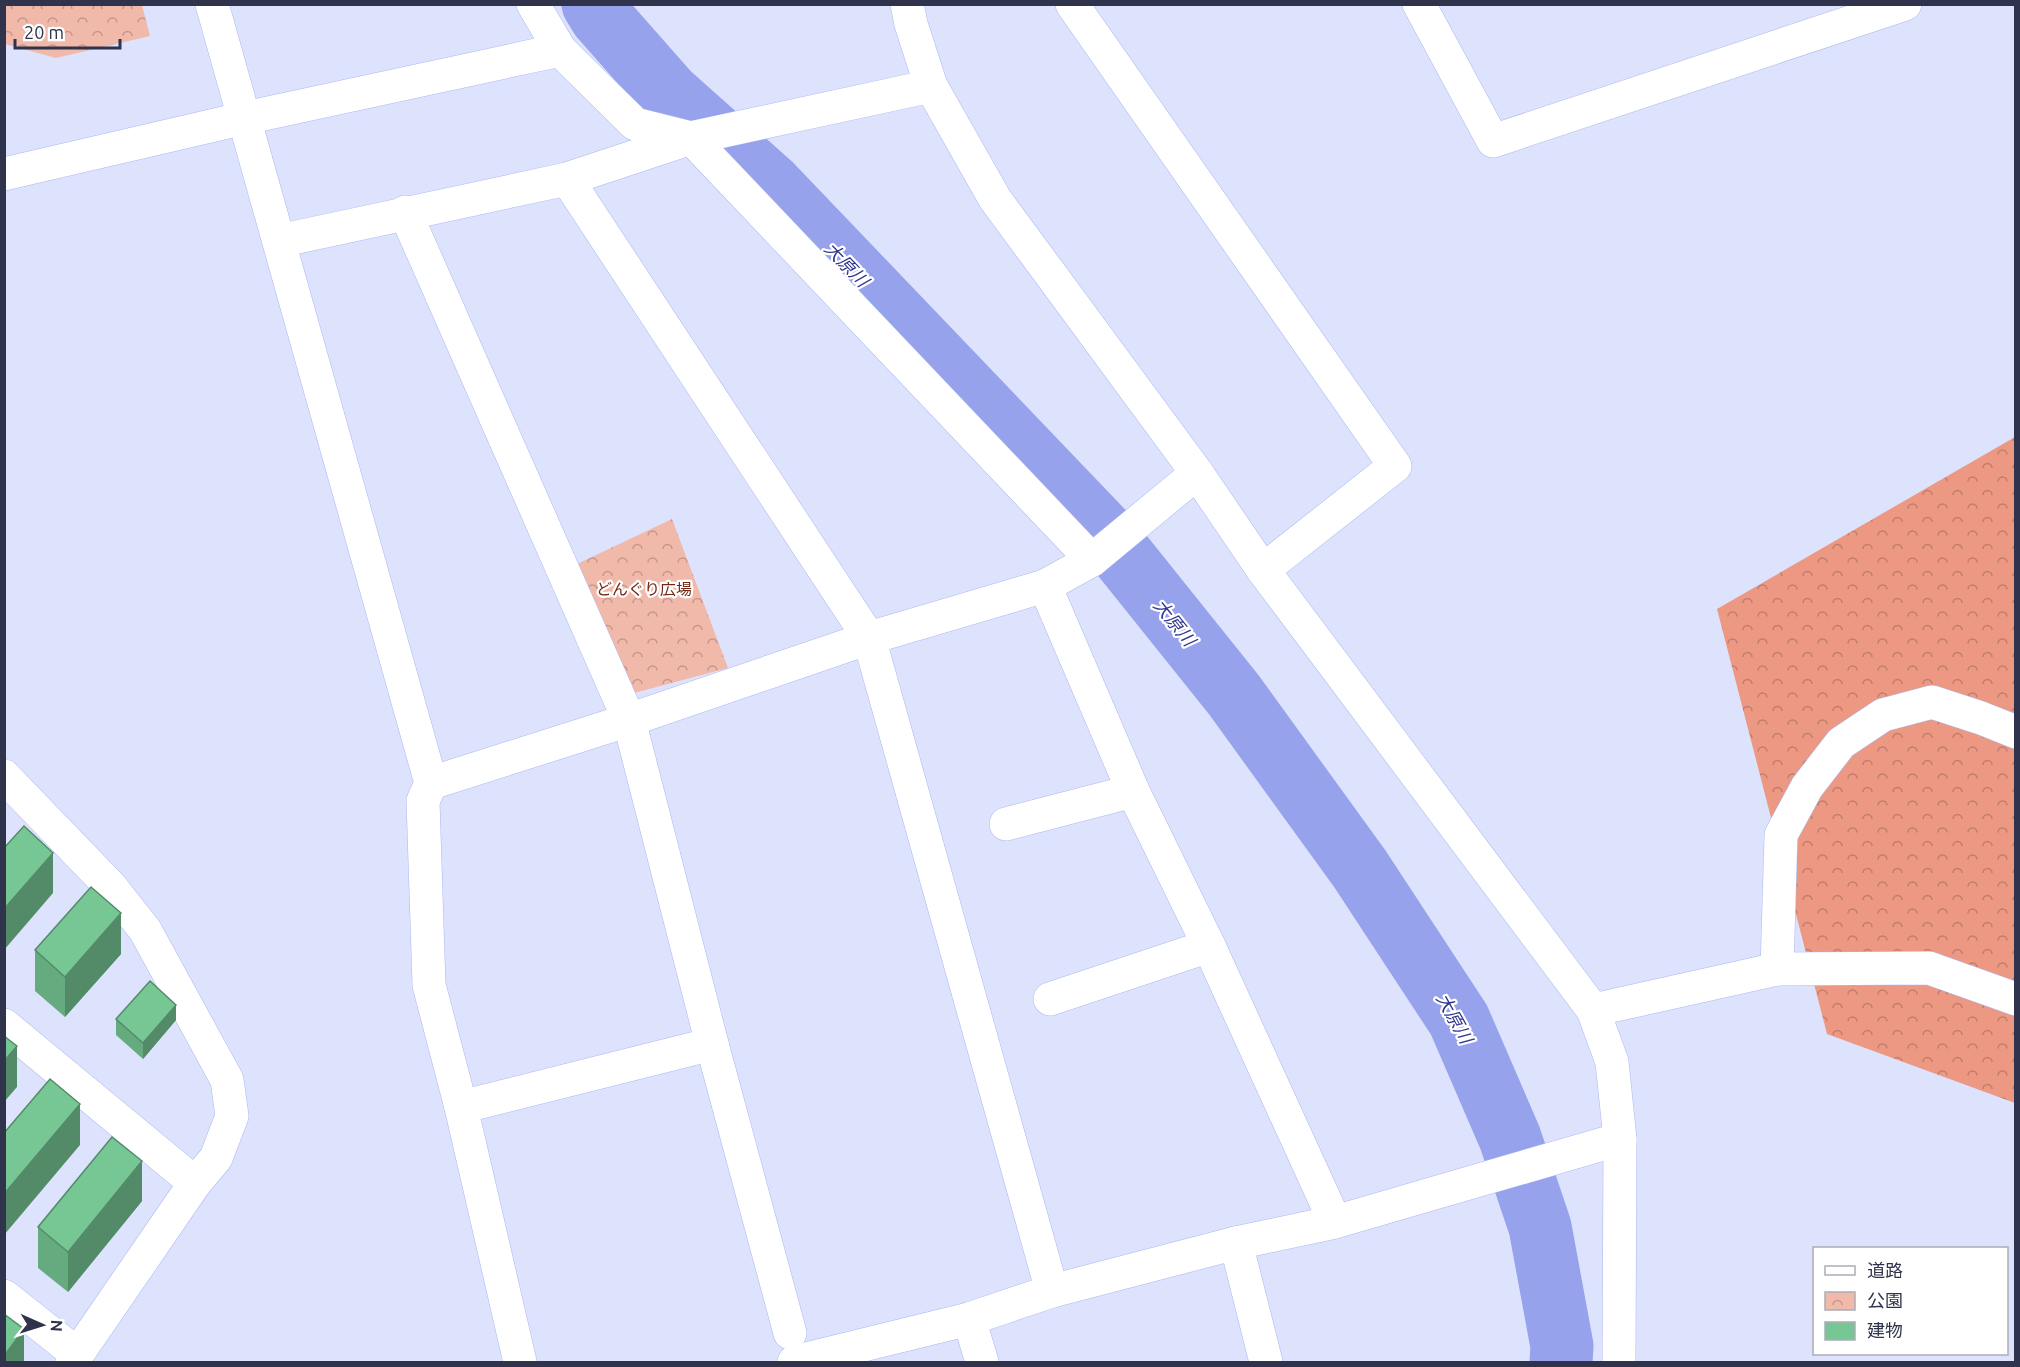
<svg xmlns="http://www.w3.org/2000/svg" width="2020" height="1367" font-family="Ubuntu,'Noto Sans JP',sans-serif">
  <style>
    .forest { fill: url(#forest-crowns) }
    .park { fill: url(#park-crowns) }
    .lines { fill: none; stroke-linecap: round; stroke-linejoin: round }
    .river { stroke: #96a3ec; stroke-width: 63 }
    .minor-casing { stroke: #abb7f2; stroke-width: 34 }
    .minor { stroke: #fff; stroke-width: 33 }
    .wall { fill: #66ab80 }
    .shaded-wall { fill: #538b68 }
    .building { fill: #77c795; stroke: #538b68; stroke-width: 1.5 }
    .labels { text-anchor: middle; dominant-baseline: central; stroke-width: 4.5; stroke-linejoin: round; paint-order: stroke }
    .park-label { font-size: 16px; fill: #722814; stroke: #fff }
    .water-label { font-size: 18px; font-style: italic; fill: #32378b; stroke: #fff }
  </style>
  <defs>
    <pattern id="forest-crowns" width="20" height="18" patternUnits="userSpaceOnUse" patternTransform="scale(1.5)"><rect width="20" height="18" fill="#ec9882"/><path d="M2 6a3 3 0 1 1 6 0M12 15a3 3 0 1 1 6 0" fill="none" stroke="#c07d6c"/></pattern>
    <pattern id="park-crowns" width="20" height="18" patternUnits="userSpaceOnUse" patternTransform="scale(1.5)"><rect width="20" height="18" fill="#f1b9aa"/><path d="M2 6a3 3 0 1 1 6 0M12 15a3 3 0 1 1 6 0" fill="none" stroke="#c4978c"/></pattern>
  </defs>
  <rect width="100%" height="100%" fill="#dde3fc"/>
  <!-- forest -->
  <path class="forest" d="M2015,437V1103L1827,1034L1717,609Z"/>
  <!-- park -->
  <g class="park">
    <path d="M4,5H142L150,36L56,58L5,44Z"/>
    <path d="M672,519L728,668L634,693L577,564Z"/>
  </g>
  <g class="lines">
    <!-- river -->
    <path class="river" d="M593,4L601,17L669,94L771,185L1105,534L1234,695L1360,869L1459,1020L1510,1138L1540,1227L1562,1346L1561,1362"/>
    <defs>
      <g id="minor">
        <path d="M212,4L431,783L423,801L429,985L461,1107L520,1362"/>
        <path d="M533,4L560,50L635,124L691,138L1092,560"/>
        <path d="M907,4L911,24L931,86L995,199L1197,473L1263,570L1593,1010L1612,1062L1620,1139L1619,1362"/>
        <path d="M1072,4L1395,466L1263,570"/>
        <path d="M1419,4L1493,141L1905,4"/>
        <path d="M4,174L245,118L560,50"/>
        <path d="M567,179L869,638L1052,1291"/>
        <path d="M405,212L629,720L712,1044L790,1333"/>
        <path d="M279,241L567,179L691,138L931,86"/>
        <path d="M1045,586L1133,791L1209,946L1335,1222"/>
        <path d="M4,776L111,887L145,930L227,1080L232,1116L216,1158L195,1183L72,1362"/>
        <path d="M431,783L629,720L869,638L1045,586L1092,560L1197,473"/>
        <path d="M1006,824L1133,791"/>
        <path d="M1777,969L1781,835L1807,787L1841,743L1883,715L1932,702L1981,718L2016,732"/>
        <path d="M1050,999L1209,946"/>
        <path d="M1593,1010L1777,969L1929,968L2016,999"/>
        <path d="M4,1025L195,1183"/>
        <path d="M461,1107L712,1044"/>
        <path d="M1236,1243L1266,1362"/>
        <path d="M4,1296L77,1354"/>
        <path d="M969,1319L982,1362"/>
        <path d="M794,1362L969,1319L1052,1291L1236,1243L1335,1222L1620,1139"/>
      </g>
    </defs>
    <!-- minor casing -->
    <use href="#minor" class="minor-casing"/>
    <!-- minor -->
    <use href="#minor" class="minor"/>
  </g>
  <!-- wall -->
  <g class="wall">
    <path d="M35,950L121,954L65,1017L35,991Z"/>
    <path d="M116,1019L176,1020L143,1059L116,1035Z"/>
    <path d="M142,1201L68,1292L38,1268V1227Z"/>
  </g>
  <!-- shaded-wall -->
  <g class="shaded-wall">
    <path d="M53,853V893L4,950V909Z"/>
    <path d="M121,913V954L65,1017V977Z"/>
    <path d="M176,1005V1020L143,1059V1043Z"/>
    <path d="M17,1046V1087L4,1102V1061Z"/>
    <path d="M80,1104V1145L4,1235V1194Z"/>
    <path d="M142,1161V1201L68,1292V1252Z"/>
    <path d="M24,1329V1362H4V1356Z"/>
  </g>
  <!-- building -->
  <g class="building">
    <path d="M24,826L53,853L4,909V848Z"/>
    <path d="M91,887L121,913L65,977L35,950Z"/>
    <path d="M150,981L176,1005L143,1043L116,1019Z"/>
    <path d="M4,1036L17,1046L4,1061Z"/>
    <path d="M50,1079L80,1104L4,1194V1133Z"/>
    <path d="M112,1137L142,1161L68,1252L38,1227Z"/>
    <path d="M4,1314L24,1329L4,1356Z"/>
  </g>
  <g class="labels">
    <!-- park labels -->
    <g class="park-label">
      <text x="644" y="589">どんぐり広場</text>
    </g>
    <!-- water labels -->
    <g class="water-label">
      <text transform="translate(847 264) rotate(46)">大原川</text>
      <text transform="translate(1175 622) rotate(51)">大原川</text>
      <text transform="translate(1455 1018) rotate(61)">大原川</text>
    </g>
  </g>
  <!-- border -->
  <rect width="2020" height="1367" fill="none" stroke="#2f334b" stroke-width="12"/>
  <!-- legend -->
  <rect x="1813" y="1247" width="195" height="108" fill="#ffffff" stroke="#acadb7" stroke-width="1.5"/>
  <rect x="1825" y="1266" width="30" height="9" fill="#ffffff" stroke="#acadb7" stroke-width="1.5"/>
  <text x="1867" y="1277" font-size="18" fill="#2f334b">道路</text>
  <rect x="1825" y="1292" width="30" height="18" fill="url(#park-crowns)" stroke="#acadb7" stroke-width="1.5"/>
  <text x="1867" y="1307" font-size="18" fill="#2f334b">公園</text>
  <rect x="1825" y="1322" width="30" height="18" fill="#77c795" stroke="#acadb7" stroke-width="1.5"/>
  <text x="1867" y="1337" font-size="18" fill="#2f334b">建物</text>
  <!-- north arrow -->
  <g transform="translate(42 1325) rotate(93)" stroke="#ffffff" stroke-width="4.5" paint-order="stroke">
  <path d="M0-4.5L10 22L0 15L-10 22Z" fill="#2f334b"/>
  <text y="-9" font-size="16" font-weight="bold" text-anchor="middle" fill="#2f334b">N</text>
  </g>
  <!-- scale -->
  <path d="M15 39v9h105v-9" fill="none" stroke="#2f334b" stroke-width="3"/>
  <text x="24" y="39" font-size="18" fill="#2f334b" stroke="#ffffff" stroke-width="4.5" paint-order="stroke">20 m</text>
</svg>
